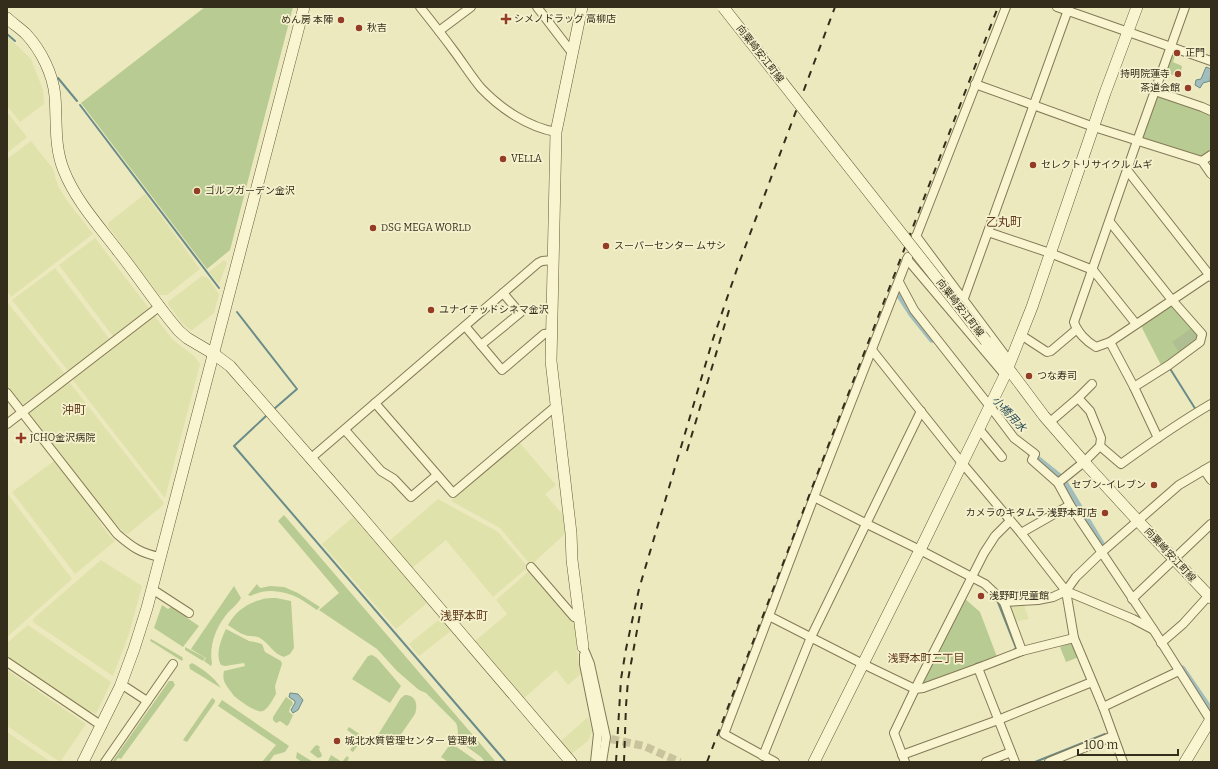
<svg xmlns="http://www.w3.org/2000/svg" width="1218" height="769" font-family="Bitter,'Noto Sans JP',serif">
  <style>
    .farmland { fill: #e0e2ab }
    .green { fill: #b8cb92 }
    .cemetery { fill: #b0bf92 }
    .water { fill: #a1bebc; stroke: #698c8a }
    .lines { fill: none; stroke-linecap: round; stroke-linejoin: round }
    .stream { stroke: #698c8a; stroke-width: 2 }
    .canal { stroke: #a1bebc; stroke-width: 7 }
    .street-tunnel { stroke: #c8c39d; stroke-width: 8; stroke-dasharray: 8 4; stroke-linecap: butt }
    .street-casing { stroke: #857957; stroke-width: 10 }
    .secondary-casing { stroke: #665a3a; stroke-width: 12 }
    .street { stroke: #f8f5d0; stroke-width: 8 }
    .secondary { stroke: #f8f5d0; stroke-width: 11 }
    .rail { stroke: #342d1b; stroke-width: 2; stroke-dasharray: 7 7; stroke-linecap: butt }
    .secondary-bridge-casing { stroke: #665a3a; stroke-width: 12; stroke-linecap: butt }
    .secondary-bridge { stroke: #f8f5d0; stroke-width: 11 }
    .poi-dot { fill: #933d27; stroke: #f5f1cd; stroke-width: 1.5 }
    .labels { text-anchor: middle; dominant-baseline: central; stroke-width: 3.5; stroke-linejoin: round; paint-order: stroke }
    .poi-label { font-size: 10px; fill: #342d1b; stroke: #f5f1cd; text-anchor: start }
    .street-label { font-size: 10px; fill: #342d1b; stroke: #f5f1cd }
    .water-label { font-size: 11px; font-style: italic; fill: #2b4e54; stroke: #f5f1cd }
    .neighbourhood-label { font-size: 11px; fill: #60381b; stroke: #f5f1cd }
    .quarter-label { font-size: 12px; fill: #60381b; stroke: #f5f1cd }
  </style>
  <rect width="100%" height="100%" fill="#ede9be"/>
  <!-- farmland -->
  <g class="farmland">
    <path d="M7,36L31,59L43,90L44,104L20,122L7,106Z"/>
    <path d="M7,112L27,137L7,153Z"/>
    <path d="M31,141L53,169L58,186L68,202L93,234L11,297L7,291V159Z"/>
    <path d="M145,194L200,269L167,295H159L108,226V223Z"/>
    <path d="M95,238L151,311L115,339L59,265Z"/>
    <path d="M224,260L227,263L219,284L209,272Z"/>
    <path d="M55,268L111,341L69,372L12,300Z"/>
    <path d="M202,276L208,278L219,294L214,313L191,331L182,323L168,304V302Z"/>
    <path d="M7,302L65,374L22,405L7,387Z"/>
    <path d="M153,314L173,340L194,356L200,364L165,498L72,379Z"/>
    <path d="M67,381L70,383L164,503L162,506L128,534L124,533L100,507L27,410Z"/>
    <path d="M519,442L556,485L545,494L563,515L565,534L532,564L529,563L500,528L451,501Z"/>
    <path d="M54,461L87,503L108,534L115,541L75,574L12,492Z"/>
    <path d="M7,493L72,579L7,637Z"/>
    <path d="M438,499L498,532L528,567L493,597L446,540L411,569L388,542Z"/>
    <path d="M353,517L427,603L396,629L322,544Z"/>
    <path d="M101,560L142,586L129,634L113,676L33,622V619Z"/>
    <path d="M530,570L575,624L578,658L581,674L568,685L556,670L523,699L474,642L507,614L496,600Z"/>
    <path d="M1023,602L1029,619L1014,622L1009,607L1010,604Z"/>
    <path d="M441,618L451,631L419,656L409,644Z"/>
    <path d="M28,625L111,682L96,714L91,711L89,714L7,658V643Z"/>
    <path d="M7,670L86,724L60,762L7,726Z"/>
    <path d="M588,717L592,731L588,741L571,754L561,741Z"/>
    <path d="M7,732L51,762H7Z"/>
  </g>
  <!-- green -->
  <g class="green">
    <path d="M205,7H293L230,250L207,269L81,103Z"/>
    <path d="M1173,54L1175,56L1173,62L1182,66L1180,77L1166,73Z"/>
    <path d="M1156,94L1205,110L1211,115V150L1197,159L1139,137Z"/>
    <path d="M1174,304L1193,327L1180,353L1161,365L1140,324L1166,305Z"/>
    <path d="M284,515L496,762H485L481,757L459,741C457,734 459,730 456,723L426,693L419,690L397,671L377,649L319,610L339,593L278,521Z"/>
    <path d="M257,584L259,587L261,588L270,586L284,587L298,593L320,607L317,610C312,607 307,603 302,600C287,591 266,587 251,596L248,595Z"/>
    <path d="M234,586L241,598C237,605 231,609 226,615C215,629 209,646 212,664L211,666L204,661L206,658L191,649Z"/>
    <path d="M276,598L291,601L294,648L290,654L284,657C272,653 270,644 260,638C255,635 250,637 245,635C239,633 234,629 228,625C234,613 247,603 260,600C265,598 271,598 276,598Z"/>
    <path d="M964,598L980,612L997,657L923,684L921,682Z"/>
    <path d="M162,605L168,609L171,607L199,626L183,647L154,628Z"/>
    <path d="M226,629L249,641L255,642L262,644L265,652L281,661L282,664L275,686L276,694C273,699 269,708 263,711C257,714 239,700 234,696C231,692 227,687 225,683C223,679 223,675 224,671L245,666L244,663L225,666L221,665C215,655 221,639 226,629Z"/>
    <path d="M151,639L182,657L183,659L182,661L152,642L150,641Z"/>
    <path d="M1070,643L1073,644L1079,657L1066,662L1060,647Z"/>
    <path d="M185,647L204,657L205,658L203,661L185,650Z"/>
    <path d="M372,655L377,658L401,686L390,703L352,679L368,656Z"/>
    <path d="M192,663C204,670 213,676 221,688L190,669L189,665Z"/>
    <path d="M169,681H173L175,685L172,689L123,756L121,759L118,758L115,762H112Z"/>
    <path d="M405,695C416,695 418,705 415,714L395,743L391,745L385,744L376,738L401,698Z"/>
    <path d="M286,697L292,701L293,704L290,708L289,712L293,715L289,724L287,726L280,721L276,723L273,720V717Z"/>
    <path d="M212,698L215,700V702L187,742L183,740Z"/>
    <path d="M222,700L289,746L285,752L274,755L269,762H262L276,745L218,706Z"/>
    <path d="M349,727L364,737L353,752L350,750L358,738L347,730Z"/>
    <path d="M451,743L478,762H448L441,757Z"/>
    <path d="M317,745L320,747L319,749L322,755L321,757L318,758L310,752L315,746Z"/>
    <path d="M297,752L313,762H302L296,758Z"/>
    <path d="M331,755L342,762L347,756L349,758L347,762H329L328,761Z"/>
  </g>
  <!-- cemetery -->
  <path class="cemetery" d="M1193,327L1199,335L1198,341L1180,353L1172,342Z"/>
  <!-- water -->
  <g class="water">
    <path d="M1206,67L1211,69L1210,81L1203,83L1200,88L1195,85L1196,80L1201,79Z"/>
    <path d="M290,693L298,694L303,700L298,710L293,713L291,710L295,703V701L289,697Z"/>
  </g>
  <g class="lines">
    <!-- stream -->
    <g class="stream">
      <path d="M7,34L15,41"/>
      <path d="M58,78L77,101"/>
      <path d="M80,105L219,288"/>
      <path d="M237,312L297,389L274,409"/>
      <path d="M1169,367L1196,410"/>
      <path d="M266,416L234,446L506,762"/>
      <path d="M997,600L1016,648L1013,651"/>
      <path d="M976,664L983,662"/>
      <path d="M1035,762L1105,734"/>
    </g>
    <!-- canal -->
    <g class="canal">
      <path d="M899,294L912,314L932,339"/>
      <path d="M1031,454L1062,479L1103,547"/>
      <path d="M1182,669L1208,707"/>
    </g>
    <!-- street-tunnel -->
    <path class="street-tunnel" d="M611,739L644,746L680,762"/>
    <defs>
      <g id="street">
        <path d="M420,7C432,22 443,36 454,51C463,63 471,76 481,88C501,109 528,127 556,132"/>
        <path d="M537,7L573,54"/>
        <path d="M1057,7L1211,61"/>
        <path d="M1185,7L1137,141L1074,322C1077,332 1087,342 1096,347L1110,342L1211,274"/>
        <path d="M439,31L471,7"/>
        <path d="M975,84L1094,127L1202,161L1211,174"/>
        <path d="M1155,91L1202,107L1211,111"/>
        <path d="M1202,161L1211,155"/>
        <path d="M1127,170L1211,277"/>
        <path d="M1110,222L1172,300L1202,334L1200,342L1169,365L1134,387"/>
        <path d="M988,232L1050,253L1093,270L1136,324"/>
        <path d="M916,236L1010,362"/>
        <path d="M914,242L1006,7"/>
        <path d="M907,259L1005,375"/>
        <path d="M899,282L914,310L999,418L1014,438L1035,454L1032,460L1058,483L1070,505L1153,629L1211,721"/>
        <path d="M963,301L1069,7"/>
        <path d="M465,326L502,370L544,334L552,333"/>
        <path d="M1021,335L1047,352L1051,351L1077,329"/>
        <path d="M1110,342L1134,387L1158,438"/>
        <path d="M481,345L520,313L503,293"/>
        <path d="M872,350L962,463L1021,533L1066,591L1074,638L1103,707L1123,762"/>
        <path d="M7,393L117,534C132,547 140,553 160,557"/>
        <path d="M1078,398L1092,384"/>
        <path d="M375,403L453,493L556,406"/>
        <path d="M1050,422L1078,398L1090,411L1101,438L1100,446"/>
        <path d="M7,424L160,306"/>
        <path d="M979,429L1002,457"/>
        <path d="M345,430L381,471L394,479L411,497L437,475"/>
        <path d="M310,459L538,263L542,261L554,260"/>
        <path d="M1204,470L1211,480"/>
        <path d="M1058,483L1084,462L1100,446L1121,464C1150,443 1180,422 1211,404"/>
        <path d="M814,497L867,524L920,550L985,584L1004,602L1022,651"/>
        <path d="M1021,533L1070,505"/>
        <path d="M531,567L574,617L580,618"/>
        <path d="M152,589L189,613"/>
        <path d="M1066,591L1076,577L1102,552L1179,485L1211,466"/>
        <path d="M1132,599L1211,524"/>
        <path d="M1004,602L1038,600L1053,597L1066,591L1133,619L1152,629"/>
        <path d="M769,616L863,664L915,689L923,688L978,668L1022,651L1074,638"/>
        <path d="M1161,643L1183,624L1211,593"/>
        <path d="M583,647L590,664L606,737L602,762"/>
        <path d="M584,655V664L598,734L595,762"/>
        <path d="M7,662L102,726"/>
        <path d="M978,668L1015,762"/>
        <path d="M121,684L147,701"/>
        <path d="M1103,707L1179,671"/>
        <path d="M902,755L998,720L1092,682"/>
        <path d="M763,756L811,637L921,411"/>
        <path d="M105,762L173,664"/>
        <path d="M775,762L724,734L814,497L908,257"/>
        <path d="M905,762L894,733L915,689L984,553L995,536L1010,521"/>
        <path d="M986,762L1011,752"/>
        <path d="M1049,762L1113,736"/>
      </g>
      <g id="secondary">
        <path d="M582,7L556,132L551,361L571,533L572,560L583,647"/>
        <path d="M7,18C13,24 20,28 26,34C41,50 53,74 55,96C57,122 54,147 64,171C76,201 99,226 118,251C139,277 157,306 179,331L187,338L214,354L230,366L341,493L571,762"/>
        <path d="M986,341L1008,368L1044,416L1084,462L1138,521L1211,598"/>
        <path d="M83,762L120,687L134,649L147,608L304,7"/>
        <path d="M814,762L920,550L1005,375L1032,307L1105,93L1137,7"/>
        <path d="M1185,762L1211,719"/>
      </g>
    </defs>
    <!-- street casing -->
    <use href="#street" class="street-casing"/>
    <!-- secondary casing -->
    <use href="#secondary" class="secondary-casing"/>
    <!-- street -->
    <use href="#street" class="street"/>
    <!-- secondary -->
    <use href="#secondary" class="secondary"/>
    <!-- rail -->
    <g class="rail">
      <path d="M687,451L730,307"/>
      <path d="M616,762L621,679L626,649L639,589L713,339L738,266L835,7"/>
      <path d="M624,762L626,706L628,680L642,603"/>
      <path d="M707,762L820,467L998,7"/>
    </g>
    <defs>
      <path id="secondary-bridge" d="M723,7L986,341"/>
    </defs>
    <!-- secondary-bridge casing -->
    <use href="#secondary-bridge" class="secondary-bridge-casing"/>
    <!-- secondary-bridge -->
    <use href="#secondary-bridge" class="secondary-bridge"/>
  </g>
  <!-- markers -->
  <g class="poi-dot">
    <path d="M504 13h4v4h4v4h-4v4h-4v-4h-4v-4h4z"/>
    <circle cx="341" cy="20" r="4"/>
    <circle cx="359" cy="28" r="4"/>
    <circle cx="1177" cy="53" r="4"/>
    <circle cx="1178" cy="74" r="4"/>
    <circle cx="1188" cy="88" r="4"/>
    <circle cx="503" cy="159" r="4"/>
    <circle cx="1033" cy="165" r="4"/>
    <circle cx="197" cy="191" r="4"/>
    <circle cx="373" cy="228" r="4"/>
    <circle cx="606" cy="246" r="4"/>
    <circle cx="431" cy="310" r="4"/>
    <circle cx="1029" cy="376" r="4"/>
    <path d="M19 432h4v4h4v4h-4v4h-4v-4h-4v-4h4z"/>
    <circle cx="1154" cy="485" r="4"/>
    <circle cx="1105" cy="513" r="4"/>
    <circle cx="981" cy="596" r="4"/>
    <circle cx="337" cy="741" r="4"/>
  </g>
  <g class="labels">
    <!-- poi labels -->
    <g class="poi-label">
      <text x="514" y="19">シメノドラッグ 高柳店</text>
      <text x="333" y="20" text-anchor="end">めん房 本陣</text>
      <text x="367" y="28">秋吉</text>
      <text x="1185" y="53">正門</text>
      <text x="1170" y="74" text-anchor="end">持明院蓮寺</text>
      <text x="1180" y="88" text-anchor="end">茶道会館</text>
      <text x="511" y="159">VELLA</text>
      <text x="1041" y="165">セレクトリサイクル ムギ</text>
      <text x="205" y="191">ゴルフガーデン金沢</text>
      <text x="381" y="228">DSG MEGA WORLD</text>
      <text x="614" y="246">スーパーセンター ムサシ</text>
      <text x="439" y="310">ユナイテッドシネマ金沢</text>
      <text x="1037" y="376">つな寿司</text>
      <text x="30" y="438">JCHO金沢病院</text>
      <text x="1146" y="485" text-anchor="end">セブン-イレブン</text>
      <text x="1097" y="513" text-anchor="end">カメラのキタムラ 浅野本町店</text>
      <text x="989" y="596">浅野町児童館</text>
      <text x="345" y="741">城北水質管理センター 管理棟</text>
    </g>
    <!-- street labels -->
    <g class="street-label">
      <text transform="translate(760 54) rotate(52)">向粟崎安江町線</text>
      <text transform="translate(960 308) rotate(52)">向粟崎安江町線</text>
      <text transform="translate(1170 555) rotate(47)">向粟崎安江町線</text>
    </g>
    <!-- water labels -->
    <g class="water-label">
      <text transform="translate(1009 414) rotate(47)">小橋用水</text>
    </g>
    <!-- neighbourhood labels -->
    <g class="neighbourhood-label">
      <text x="926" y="658">浅野本町二丁目</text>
    </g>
    <!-- quarter labels -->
    <g class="quarter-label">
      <text x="1004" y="222">乙丸町</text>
      <text x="74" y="410">沖町</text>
      <text x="464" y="616">浅野本町</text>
    </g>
  </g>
  <!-- border -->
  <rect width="1218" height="769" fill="none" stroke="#342d1b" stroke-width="16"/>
  <!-- scale -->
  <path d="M1078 749v6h100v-6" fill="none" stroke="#342d1b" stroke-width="2"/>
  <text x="1084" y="749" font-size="12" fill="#342d1b" stroke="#f5f1cd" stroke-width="3" paint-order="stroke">100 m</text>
</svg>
